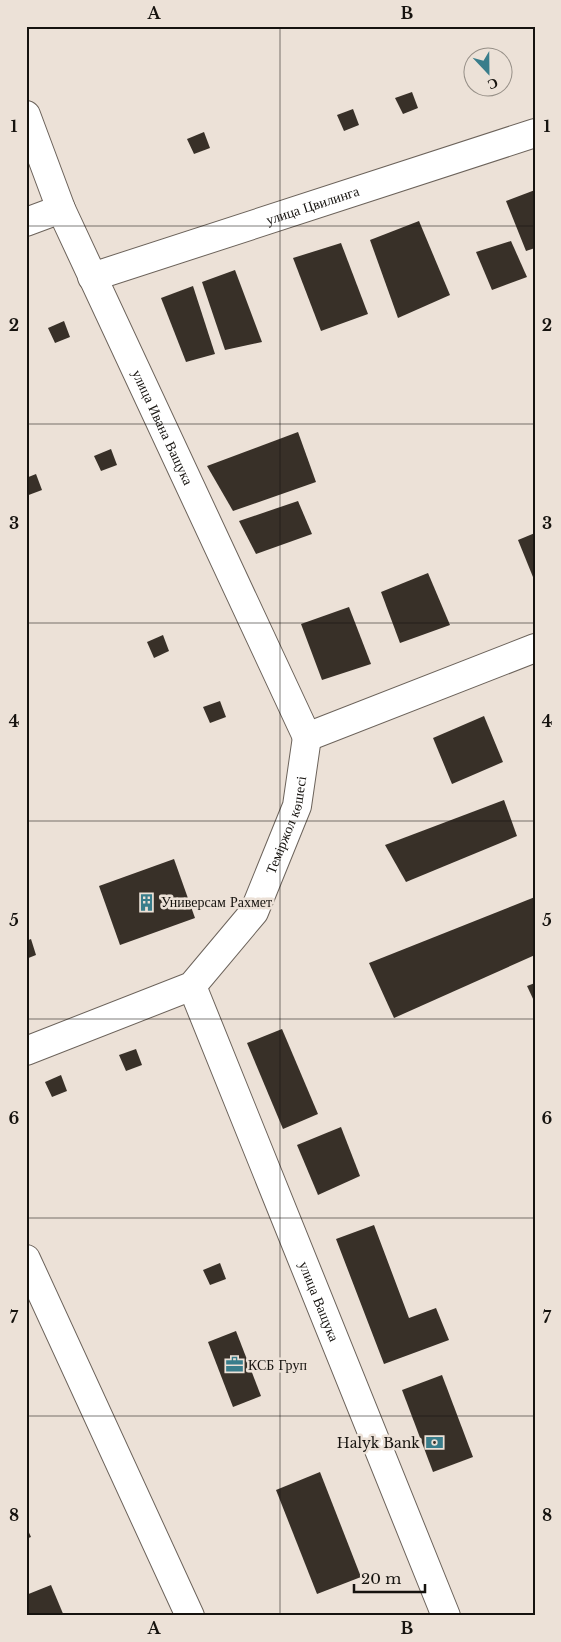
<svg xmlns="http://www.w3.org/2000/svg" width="561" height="1642" font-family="'Libre Baskerville',serif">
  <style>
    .building { fill: #383028 }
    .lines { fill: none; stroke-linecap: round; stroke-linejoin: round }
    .street-casing { stroke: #6c635b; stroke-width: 30 }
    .street { stroke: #fff; stroke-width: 28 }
    .grid { fill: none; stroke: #16130f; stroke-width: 1; stroke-opacity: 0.55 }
    .labels { text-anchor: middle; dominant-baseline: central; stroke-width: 5; stroke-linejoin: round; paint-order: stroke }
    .street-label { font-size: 14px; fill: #16130f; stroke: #ece1d7 }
    .poi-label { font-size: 14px; fill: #16130f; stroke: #ece1d7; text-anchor: start }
    .neatline { fill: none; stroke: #16130f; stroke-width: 2 }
    .grid-label { font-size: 16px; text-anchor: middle; font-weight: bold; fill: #16130f }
  </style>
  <rect width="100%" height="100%" fill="#ece1d7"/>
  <!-- building -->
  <g class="building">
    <path d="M412,92L418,108L403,114L395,98Z"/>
    <path d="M353,109L359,125L344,131L337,115Z"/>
    <path d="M204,132L210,148L194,154L187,139Z"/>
    <path d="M535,190V248L526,251L506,201Z"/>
    <path d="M419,221L450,295L398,318L370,240Z"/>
    <path d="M511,241L527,277L492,290L476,252Z"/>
    <path d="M341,243L368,314L321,331L293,258Z"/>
    <path d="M235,270L262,342L225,350L202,282Z"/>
    <path d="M193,286L215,354L186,362L161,298Z"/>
    <path d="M64,321L70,337L55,343L48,328Z"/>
    <path d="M298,432L316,482L233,511L207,466Z"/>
    <path d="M111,449L117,465L101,471L94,456Z"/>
    <path d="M36,474L42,490L26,496V478Z"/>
    <path d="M298,501L312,534L256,554L239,521Z"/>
    <path d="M535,533V582L518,540Z"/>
    <path d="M428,573L450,625L400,643L381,592Z"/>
    <path d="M349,607L371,664L322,680L301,624Z"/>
    <path d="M163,635L169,651L154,658L147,642Z"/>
    <path d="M220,701L226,717L210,723L203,707Z"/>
    <path d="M484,716L503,762L452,784L433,738Z"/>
    <path d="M504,800L517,836L406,882L385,845Z"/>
    <path d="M174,859L195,918L120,945L99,886Z"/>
    <path d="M535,897V955L394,1018L369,963Z"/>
    <path d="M31,939L36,955L26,959V941Z"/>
    <path d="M535,983V1003L527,986Z"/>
    <path d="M282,1029L318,1114L283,1129L247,1043Z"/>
    <path d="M136,1049L142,1065L126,1071L119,1055Z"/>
    <path d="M61,1075L67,1091L52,1097L45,1082Z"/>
    <path d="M341,1127L360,1176L318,1195L297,1145Z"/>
    <path d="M374,1225L409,1318L436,1308L449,1340L384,1364L336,1239Z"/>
    <path d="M220,1263L226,1279L210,1285L203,1270Z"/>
    <path d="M236,1331L261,1396L233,1407L208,1342Z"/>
    <path d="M442,1375L473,1457L433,1472L402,1390Z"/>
    <path d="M320,1472L361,1577L317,1594L276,1490Z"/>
    <path d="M26,1526L31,1537L26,1539Z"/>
    <path d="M51,1585L64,1616H26V1595Z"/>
  </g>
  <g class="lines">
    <defs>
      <g id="street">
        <path id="s1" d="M26,115L61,209L307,737"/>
        <path d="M26,222L61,209"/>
        <path id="s2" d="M92,277L535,133"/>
        <path d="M307,737L535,648"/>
        <path id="s3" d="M192,986L446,1616"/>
        <path id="s4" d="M26,1051L192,986L254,912L297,806L307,737"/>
        <path d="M26,1259L190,1616"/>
      </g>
    </defs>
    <!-- street casing -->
    <use href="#street" class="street-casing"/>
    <!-- street -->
    <use href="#street" class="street"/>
  </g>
  <!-- grid -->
  <path class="grid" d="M280,26V1616M26,226H535M26,424H535M26,623H535M26,821H535M26,1019H535M26,1218H535M26,1416H535"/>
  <!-- icons -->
  <defs>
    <symbol id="building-bare" viewBox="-9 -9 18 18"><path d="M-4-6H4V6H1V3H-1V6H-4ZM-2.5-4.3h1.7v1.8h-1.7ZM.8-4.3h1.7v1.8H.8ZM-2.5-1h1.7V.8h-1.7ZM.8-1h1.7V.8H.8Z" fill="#397d8b" stroke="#ece1d7" stroke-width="2.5" paint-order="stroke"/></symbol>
    <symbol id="office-bare" viewBox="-9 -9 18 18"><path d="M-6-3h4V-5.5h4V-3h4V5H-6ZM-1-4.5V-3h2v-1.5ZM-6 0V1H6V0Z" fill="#397d8b" stroke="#ece1d7" stroke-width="2.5" paint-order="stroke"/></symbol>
    <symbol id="bank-bare" viewBox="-9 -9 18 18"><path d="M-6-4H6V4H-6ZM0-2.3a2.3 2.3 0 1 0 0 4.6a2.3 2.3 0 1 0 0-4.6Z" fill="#397d8b" stroke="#ece1d7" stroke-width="2.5" paint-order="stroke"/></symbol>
  </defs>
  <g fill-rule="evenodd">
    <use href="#building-bare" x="134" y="890" width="25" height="25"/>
    <use href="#office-bare" x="222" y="1352" width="25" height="25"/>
    <use href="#bank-bare" x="422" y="1430" width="25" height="25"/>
  </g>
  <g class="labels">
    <!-- street labels -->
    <g class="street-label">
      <text stroke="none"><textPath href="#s2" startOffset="232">улица Цвилинга</textPath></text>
      <text stroke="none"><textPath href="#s1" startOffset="341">улица Ивана Ващука</textPath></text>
      <text stroke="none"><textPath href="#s4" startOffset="368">Теміржол көшесі</textPath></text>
      <text stroke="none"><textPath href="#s3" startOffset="340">улица Ващука</textPath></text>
    </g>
    <!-- poi labels -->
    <g class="poi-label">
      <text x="161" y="902">Универсам Рахмет</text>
      <text x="248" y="1365">КСБ Груп</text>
      <text x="420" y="1443" text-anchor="end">Halyk Bank</text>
    </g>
  </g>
  <!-- border -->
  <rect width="561" height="1642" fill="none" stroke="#ece1d7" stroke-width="55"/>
  <!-- north arrow -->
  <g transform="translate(488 72) rotate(158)"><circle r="24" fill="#ece1d7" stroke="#968f87"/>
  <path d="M0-4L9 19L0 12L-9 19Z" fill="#397d8b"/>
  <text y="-8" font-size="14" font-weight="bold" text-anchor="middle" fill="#16130f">С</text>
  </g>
  <!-- scale -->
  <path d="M354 1584v8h71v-8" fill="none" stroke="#16130f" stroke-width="2.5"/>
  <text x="361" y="1584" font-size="15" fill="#16130f" stroke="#ece1d7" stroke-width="4" paint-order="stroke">20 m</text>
  <rect x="28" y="28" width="506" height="1586" class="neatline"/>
  <g class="grid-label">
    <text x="154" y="19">A</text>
    <text x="407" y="19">B</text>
    <text x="14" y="132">1</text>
    <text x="547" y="132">1</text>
    <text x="14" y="331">2</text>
    <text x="547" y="331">2</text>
    <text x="14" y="529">3</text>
    <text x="547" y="529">3</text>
    <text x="14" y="727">4</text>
    <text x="547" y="727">4</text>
    <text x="14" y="926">5</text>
    <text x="547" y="926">5</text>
    <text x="14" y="1124">6</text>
    <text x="547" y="1124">6</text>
    <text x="14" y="1323">7</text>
    <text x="547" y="1323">7</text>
    <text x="14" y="1521">8</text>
    <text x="547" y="1521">8</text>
    <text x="154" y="1634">A</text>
    <text x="407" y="1634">B</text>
  </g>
</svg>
